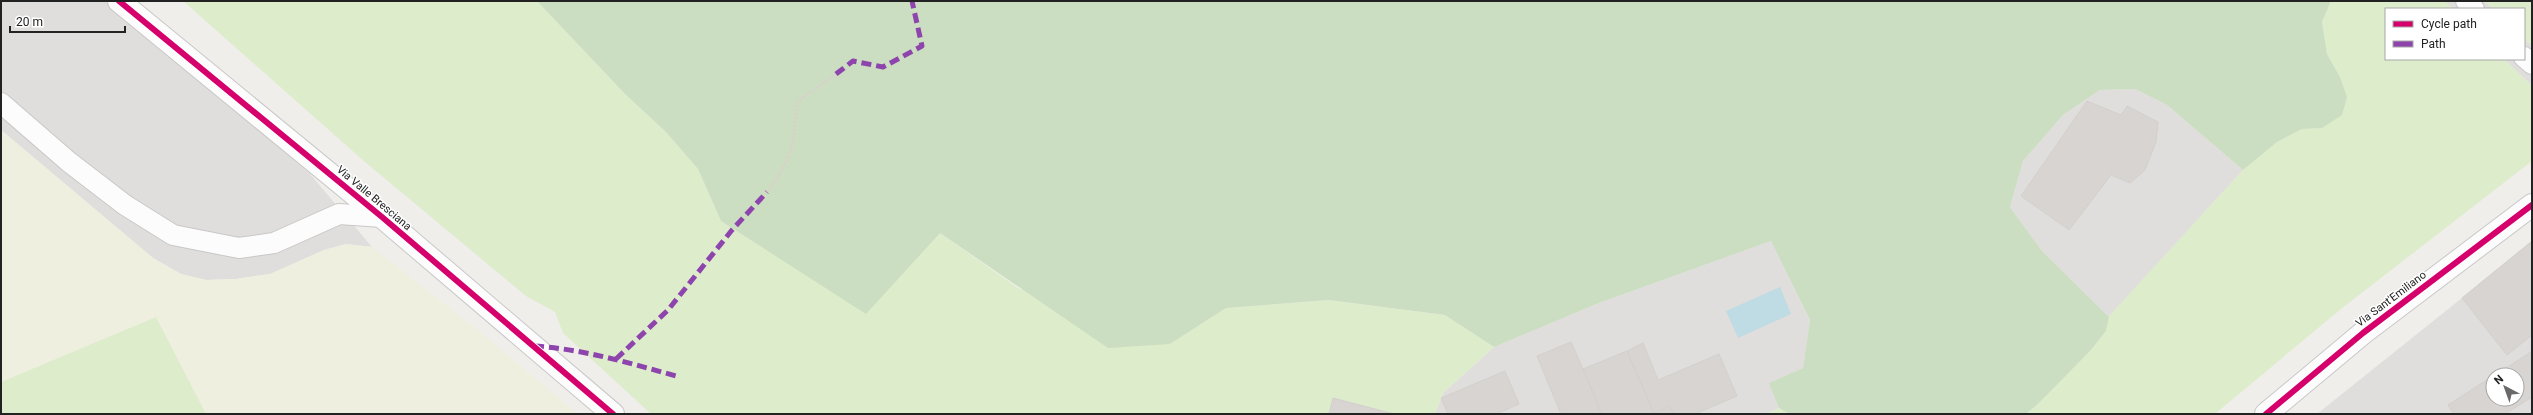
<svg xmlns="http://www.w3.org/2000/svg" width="2533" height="415" font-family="Roboto,sans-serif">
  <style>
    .residential { fill: #dfdedc; fill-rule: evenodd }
    .farmland { fill: #efefdf }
    .grass { fill: #ddeccb }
    .forest { fill: #cbdec1 }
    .water { fill: #bfdbe3 }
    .building { fill: #d7d4d2; stroke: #d3d0cc }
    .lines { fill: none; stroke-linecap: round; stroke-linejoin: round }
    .service-casing { stroke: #c9c8c7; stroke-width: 22 }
    .minor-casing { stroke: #c9c8c7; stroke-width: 24 }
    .path { stroke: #dccecd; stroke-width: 2.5; stroke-dasharray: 2 2; stroke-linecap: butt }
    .service { stroke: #fdfcfc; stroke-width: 20 }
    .minor { stroke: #fdfcfc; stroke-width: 22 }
    .quiet { stroke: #8e44ad; stroke-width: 5; stroke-dasharray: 10 5; stroke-linecap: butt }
    .cycleway-casing { stroke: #fff; stroke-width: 8 }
    .cycleway { stroke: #d6006c; stroke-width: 6 }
    .labels { text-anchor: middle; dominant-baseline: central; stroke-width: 3; stroke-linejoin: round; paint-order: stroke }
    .street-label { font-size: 11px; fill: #222; stroke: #fff }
  </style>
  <rect width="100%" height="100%" fill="#f0eeeb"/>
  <!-- residential -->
  <g class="residential">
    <path d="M1,1H105L310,174L372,247L346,244L324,250L270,274L236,279L206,280L181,274L153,258L1,130Z"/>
    <path d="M2444,1H2484L2493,9H2453Z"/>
    <path d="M2524,38L2532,46V86L2504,59H2524Z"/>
    <path d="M2135,89L2167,105L2243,170L2109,317L2042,251L2010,207L2023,161L2063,115L2100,90Z"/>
    <path d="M1771,241L1810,320L1803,368L1770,383L1779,408L1767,414H1435L1443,393L1494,347L1599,303Z"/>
    <path d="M2532,241V414H2317L2462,298ZM2493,375H2517V399H2493Z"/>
  </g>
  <!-- farmland -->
  <path class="farmland" d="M1,130L153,258L181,274L206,280L236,279L270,274L324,250L346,244L372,247L478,330L578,414H206L156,317L1,382Z"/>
  <!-- grass -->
  <g class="grass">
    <path d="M183,1H537L625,94L666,132L698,169L721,221L767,250L940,233L1018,288L1170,344L1226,308L1329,300L1445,315L1494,347L1443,393L1435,414H651L563,333L555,312L526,296L365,162Z"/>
    <path d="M2331,1H2444L2453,9H2386V59H2504L2532,86V161L2341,309L2215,414H2026L2039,403L2091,350L2106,331L2109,316L2243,170L2277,142L2302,129L2322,128L2340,77L2327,54L2322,22Z"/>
    <path d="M2484,1H2532V46L2524,38V9H2493Z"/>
    <path d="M156,317L206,414H1V382Z"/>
    <path d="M1779,408L1789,414H1767Z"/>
  </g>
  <!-- forest -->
  <path class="forest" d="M537,1H2331L2322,22L2327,54L2340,77L2347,97L2342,115L2322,128L2302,129L2277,142L2243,170L2167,105L2135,89L2100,90L2063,115L2023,161L2010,207L2042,251L2109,317L2106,331L2091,350L2039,403L2026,414H1789L1779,408L1769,383L1803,368L1810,320L1771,241L1599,303L1494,347L1445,315L1329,300L1226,308L1170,344L1108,348L940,233L866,314L721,221L698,169L666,132L625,94Z"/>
  <!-- water -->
  <path class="water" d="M1780,287L1791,314L1738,338L1726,311Z"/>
  <!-- building -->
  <g class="building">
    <path d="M2087,101L2121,115L2127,106L2158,122L2156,142L2145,170L2130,183L2111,175L2069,230L2021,196Z"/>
    <path d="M2532,241V335L2507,355L2462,298Z"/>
    <path d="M1571,342L1583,369L1602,414H1561L1537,356Z"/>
    <path d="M1643,343L1658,380L1719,354L1737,396L1695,414H1654L1627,351Z"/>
    <path d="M1627,351L1654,413V414H1602L1583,369Z"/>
    <path d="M2531,352L2532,397L2505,414H2454L2448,405L2493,376V399H2517V375H2495Z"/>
    <path d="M1505,371L1519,404L1496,414H1448L1441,398Z"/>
    <path d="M1333,398L1394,414H1329Z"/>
    <path d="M1670,406L1673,414H1654V413Z"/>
  </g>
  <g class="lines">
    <defs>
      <g id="service">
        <path d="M2466,1L2474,9"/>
        <path d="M2524,57L2532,64"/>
        <path d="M1,103L69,162L125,205L173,235L239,248L274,243L339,214L382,217"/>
      </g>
      <g id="minor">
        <path d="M119,1L382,217L613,414"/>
        <path d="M2266,414L2363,333L2532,205"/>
      </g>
    </defs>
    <!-- service casing -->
    <use href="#service" class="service-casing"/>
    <!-- minor casing -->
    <use href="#minor" class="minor-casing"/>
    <!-- path -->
    <path class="path" d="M767,192C793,158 794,143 797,102L836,74"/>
    <!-- service -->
    <use href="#service" class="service"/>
    <!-- minor -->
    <use href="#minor" class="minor"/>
    <!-- quiet -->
    <g class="quiet">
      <path d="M836,74L853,61L883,67L922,46L912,1"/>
      <path d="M534,346C583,349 629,363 676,376"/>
      <path d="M616,359L668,310L732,230L767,192"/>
    </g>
    <defs>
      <g id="cycleway">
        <path d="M119,1L382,217L613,414"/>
        <path d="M2266,414L2363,333L2532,205"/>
      </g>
    </defs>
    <!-- cycleway casing -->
    <use href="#cycleway" class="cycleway-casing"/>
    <!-- cycleway -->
    <use href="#cycleway" class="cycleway"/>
  </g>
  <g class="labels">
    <!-- street labels -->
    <g class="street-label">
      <text transform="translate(374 198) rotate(40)">Via Valle Bresciana</text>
      <text transform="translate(2391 299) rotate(-37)">Via Sant'Emiliano</text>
    </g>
  </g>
  <!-- border -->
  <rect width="2533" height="415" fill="none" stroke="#222222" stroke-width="4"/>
  <!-- legend -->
  <rect x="2385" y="8" width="140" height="52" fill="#ffffff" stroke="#a7a7a7"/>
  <rect x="2393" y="21" width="20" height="6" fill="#d6006c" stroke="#a7a7a7"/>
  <text x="2421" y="28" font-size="12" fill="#222222">Cycle path</text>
  <rect x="2393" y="41" width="20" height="6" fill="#8e44ad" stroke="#a7a7a7"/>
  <text x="2421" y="48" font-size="12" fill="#222222">Path</text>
  <!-- north arrow -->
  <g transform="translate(2505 387) rotate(319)"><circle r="19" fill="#ffffff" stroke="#a7a7a7"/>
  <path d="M0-3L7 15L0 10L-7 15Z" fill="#6a6968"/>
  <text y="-6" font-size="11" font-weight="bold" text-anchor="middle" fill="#222222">N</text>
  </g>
  <!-- scale -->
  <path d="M10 26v6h115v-6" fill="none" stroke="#222222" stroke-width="2"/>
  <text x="16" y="26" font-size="12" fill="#222222" stroke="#ffffff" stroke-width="3" paint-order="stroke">20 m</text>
</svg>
